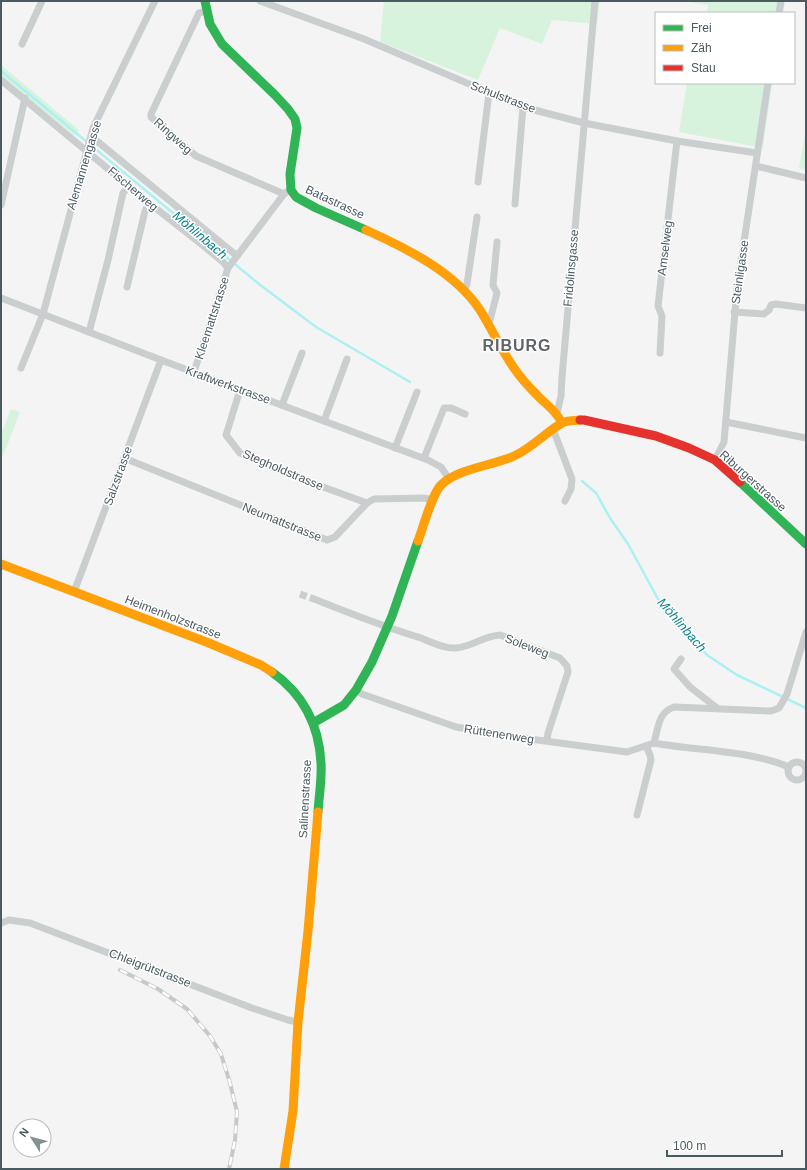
<svg xmlns="http://www.w3.org/2000/svg" width="807" height="1170" font-family="Helvetica,sans-serif">
  <style>
    .green { fill: #d8f3dd }
    .lines { fill: none; stroke-linecap: round; stroke-linejoin: round }
    .stream { stroke: #abf0f2; stroke-width: 2.5 }
    .street-tunnel { stroke: #c9cecf; stroke-width: 7; stroke-dasharray: 7 3.5; stroke-linecap: butt }
    .street { stroke: #cacecf; stroke-width: 7 }
    .fast { stroke: #30b455; stroke-width: 9 }
    .slow { stroke: #ff9f0a; stroke-width: 9 }
    .jam { stroke: #e5322d; stroke-width: 9 }
    .rail-casing { stroke: #c6c9ca; stroke-width: 4 }
    .rail { stroke: #fff; stroke-width: 2.5; stroke-dasharray: 8; stroke-linecap: butt }
    .labels { text-anchor: middle; dominant-baseline: central; stroke-width: 3; stroke-linejoin: round; paint-order: stroke }
    .street-label { font-size: 12px; fill: #495a61; stroke: #fff }
    .water-label { font-size: 13px; font-style: italic; fill: #098486; stroke: #fff }
    .district-label { font-size: 16px; font-weight: bold; letter-spacing: 1px; fill: #5e6568; stroke: #fff }
  </style>
  <rect width="100%" height="100%" fill="#f4f4f4"/>
  <!-- green -->
  <g class="green">
    <path d="M384,1H600L597,24L552,20L542,44L500,28L478,80L380,42Z"/>
    <path d="M683,1H785L783,13H707L708,5Z"/>
    <path d="M1,65L79,130L75,136L1,77Z"/>
    <path d="M687,83H772L763,148L679,132Z"/>
    <path d="M805,135H806V170L799,168Z"/>
    <path d="M11,409L20,412L3,456L1,455V434Z"/>
  </g>
  <g class="lines">
    <!-- stream -->
    <g class="stream">
      <path d="M1,71L259,284L316,327L410,382"/>
      <path d="M582,481L596,493L610,518L628,544L659,601L707,655L737,675L806,708"/>
    </g>
    <!-- street-tunnel -->
    <path class="street-tunnel" d="M300,594L314,599"/>
    <!-- street -->
    <g class="street">
      <path d="M260,1L364,39L523,107L584,123L677,141L757,153"/>
      <path d="M207,11L199,13L151,114V117L196,156L284,194"/>
      <path d="M779,13L781,1"/>
      <path d="M22,44L42,1"/>
      <path d="M1,80L149,203L200,243L223,262L228,268"/>
      <path d="M92,137L237,256"/>
      <path d="M756,166L806,178"/>
      <path d="M478,182L489,93"/>
      <path d="M515,204L523,107"/>
      <path d="M1,205L25,98"/>
      <path d="M127,287L145,211L149,203"/>
      <path d="M464,291L467,284L477,217"/>
      <path d="M1,298L161,360L428,460L441,467L449,479"/>
      <path d="M734,312L764,314L769,310L771,305L776,304L806,308"/>
      <path d="M489,324L497,293L493,285L497,242"/>
      <path d="M89,332L108,260L123,193L129,186"/>
      <path d="M660,353L662,316L658,306L677,141"/>
      <path d="M21,368L43,314L93,128L155,1"/>
      <path d="M194,372L228,268L284,194L288,191"/>
      <path d="M240,390L226,435L240,453L293,476L367,503"/>
      <path d="M282,405L302,353"/>
      <path d="M557,413L561,396L562,377L595,1"/>
      <path d="M324,421L347,359"/>
      <path d="M726,422L806,438"/>
      <path d="M553,429L572,479L571,489L565,501"/>
      <path d="M395,448L417,392"/>
      <path d="M124,458L327,540L335,537L367,503L374,499L424,498L433,500"/>
      <path d="M424,458L444,408H451L465,414"/>
      <path d="M715,460L724,442L737,288L768,83"/>
      <path d="M74,592L161,360"/>
      <path d="M314,599C349,613 384,627 421,638C431,642 445,649 456,648C472,647 483,636 500,635L560,658L567,666L568,672L548,733L547,740"/>
      <path d="M681,659L674,669L690,687L717,708"/>
      <path d="M356,690L362,694L456,727L530,739L627,752L654,743C658,729 658,712 674,707L771,711L779,708L787,694L806,632"/>
      <path d="M654,743C698,751 748,750 789,767"/>
      <circle cx="797" cy="771" r="9"/>
      <path d="M637,815L651,760L650,755L646,746"/>
      <path d="M1,923L9,920L30,923L252,1008L288,1020L298,1022"/>
    </g>
    <!-- fast -->
    <g class="fast">
      <path d="M205,1L210,24L222,44L275,95L288,109L295,119L297,128L290,174L291,190L296,197L316,208L366,230"/>
      <path d="M740,482L806,544"/>
      <path d="M272,672C303,694 319,724 321,763C322,779 319,796 318,812"/>
      <path d="M313,723L344,705L356,690L372,662L392,616L418,541"/>
    </g>
    <!-- slow -->
    <g class="slow">
      <path d="M366,230C406,248 455,272 480,310C492,329 501,350 514,368C520,377 528,386 536,394C546,405 555,409 562,423"/>
      <path d="M418,541C423,528 432,494 441,485C458,468 493,466 514,456C532,448 546,432 562,423C567,420 574,421 580,420"/>
      <path d="M1,564L209,643L261,665L272,672"/>
      <path d="M284,1169L293,1111L298,1022L308,931L318,812"/>
    </g>
    <!-- jam -->
    <path class="jam" d="M580,420H584L656,436L689,448L715,460L740,482"/>
    <defs>
      <path id="rail" d="M120,970L158,989L187,1009L210,1036L221,1054L230,1083L237,1112L235,1140L229,1169"/>
    </defs>
    <!-- rail casing -->
    <use href="#rail" class="rail-casing"/>
    <!-- rail -->
    <use href="#rail" class="rail"/>
  </g>
  <g class="labels">
    <!-- street labels -->
    <g class="street-label">
      <text transform="translate(503 97) rotate(21)">Schulstrasse</text>
      <text transform="translate(173 136) rotate(42)">Ringweg</text>
      <text transform="translate(84 165) rotate(-73)">Alemannengasse</text>
      <text transform="translate(133 189) rotate(40)">Fischerweg</text>
      <text transform="translate(335 202) rotate(25)">Batastrasse</text>
      <text transform="translate(665 248) rotate(-83)">Amselweg</text>
      <text transform="translate(571 268) rotate(-85)">Fridolinsgasse</text>
      <text transform="translate(740 272) rotate(-82)">Steinligasse</text>
      <text transform="translate(212 318) rotate(-72)">Kleemattstrasse</text>
      <text transform="translate(228 385) rotate(20)">Kraftwerkstrasse</text>
      <text transform="translate(283 470) rotate(23)">Stegholdstrasse</text>
      <text transform="translate(118 476) rotate(-70)">Salzstrasse</text>
      <text transform="translate(753 481) rotate(42)">Riburgerstrasse</text>
      <text transform="translate(282 522) rotate(22)">Neumattstrasse</text>
      <text transform="translate(173 617) rotate(21)">Heimenholzstrasse</text>
      <text transform="translate(527 646) rotate(21)">Soleweg</text>
      <text transform="translate(499 734) rotate(9)">Rüttenenweg</text>
      <text transform="translate(305 799) rotate(-87)">Salinenstrasse</text>
      <text transform="translate(150 968) rotate(21)">Chleigrütstrasse</text>
    </g>
    <!-- water labels -->
    <g class="water-label">
      <text transform="translate(200 235) rotate(40)">Möhlinbach</text>
      <text transform="translate(682 625) rotate(49)">Möhlinbach</text>
    </g>
    <!-- district labels -->
    <g class="district-label">
      <text x="517" y="345">RIBURG</text>
    </g>
  </g>
  <!-- border -->
  <rect width="807" height="1170" fill="none" stroke="#495a61" stroke-width="4"/>
  <!-- legend -->
  <rect x="655" y="12" width="140" height="72" fill="#ffffff" stroke="#b6bdc0"/>
  <rect x="663" y="25" width="20" height="6" fill="#30b455" stroke="#b6bdc0"/>
  <text x="691" y="32" font-size="12" fill="#495a61">Frei</text>
  <rect x="663" y="45" width="20" height="6" fill="#ff9f0a" stroke="#b6bdc0"/>
  <text x="691" y="52" font-size="12" fill="#495a61">Zäh</text>
  <rect x="663" y="65" width="20" height="6" fill="#e5322d" stroke="#b6bdc0"/>
  <text x="691" y="72" font-size="12" fill="#495a61">Stau</text>
  <!-- north arrow -->
  <g transform="translate(32 1138) rotate(306)"><circle r="19" fill="#ffffff" stroke="#b6bdc0"/>
  <path d="M0-3L7 15L0 10L-7 15Z" fill="#859094"/>
  <text y="-6" font-size="11" font-weight="bold" text-anchor="middle" fill="#495a61">N</text>
  </g>
  <!-- scale -->
  <path d="M667 1150v6h115v-6" fill="none" stroke="#495a61" stroke-width="2"/>
  <text x="673" y="1150" font-size="12" fill="#495a61" stroke="#ffffff" stroke-width="3" paint-order="stroke">100 m</text>
</svg>
